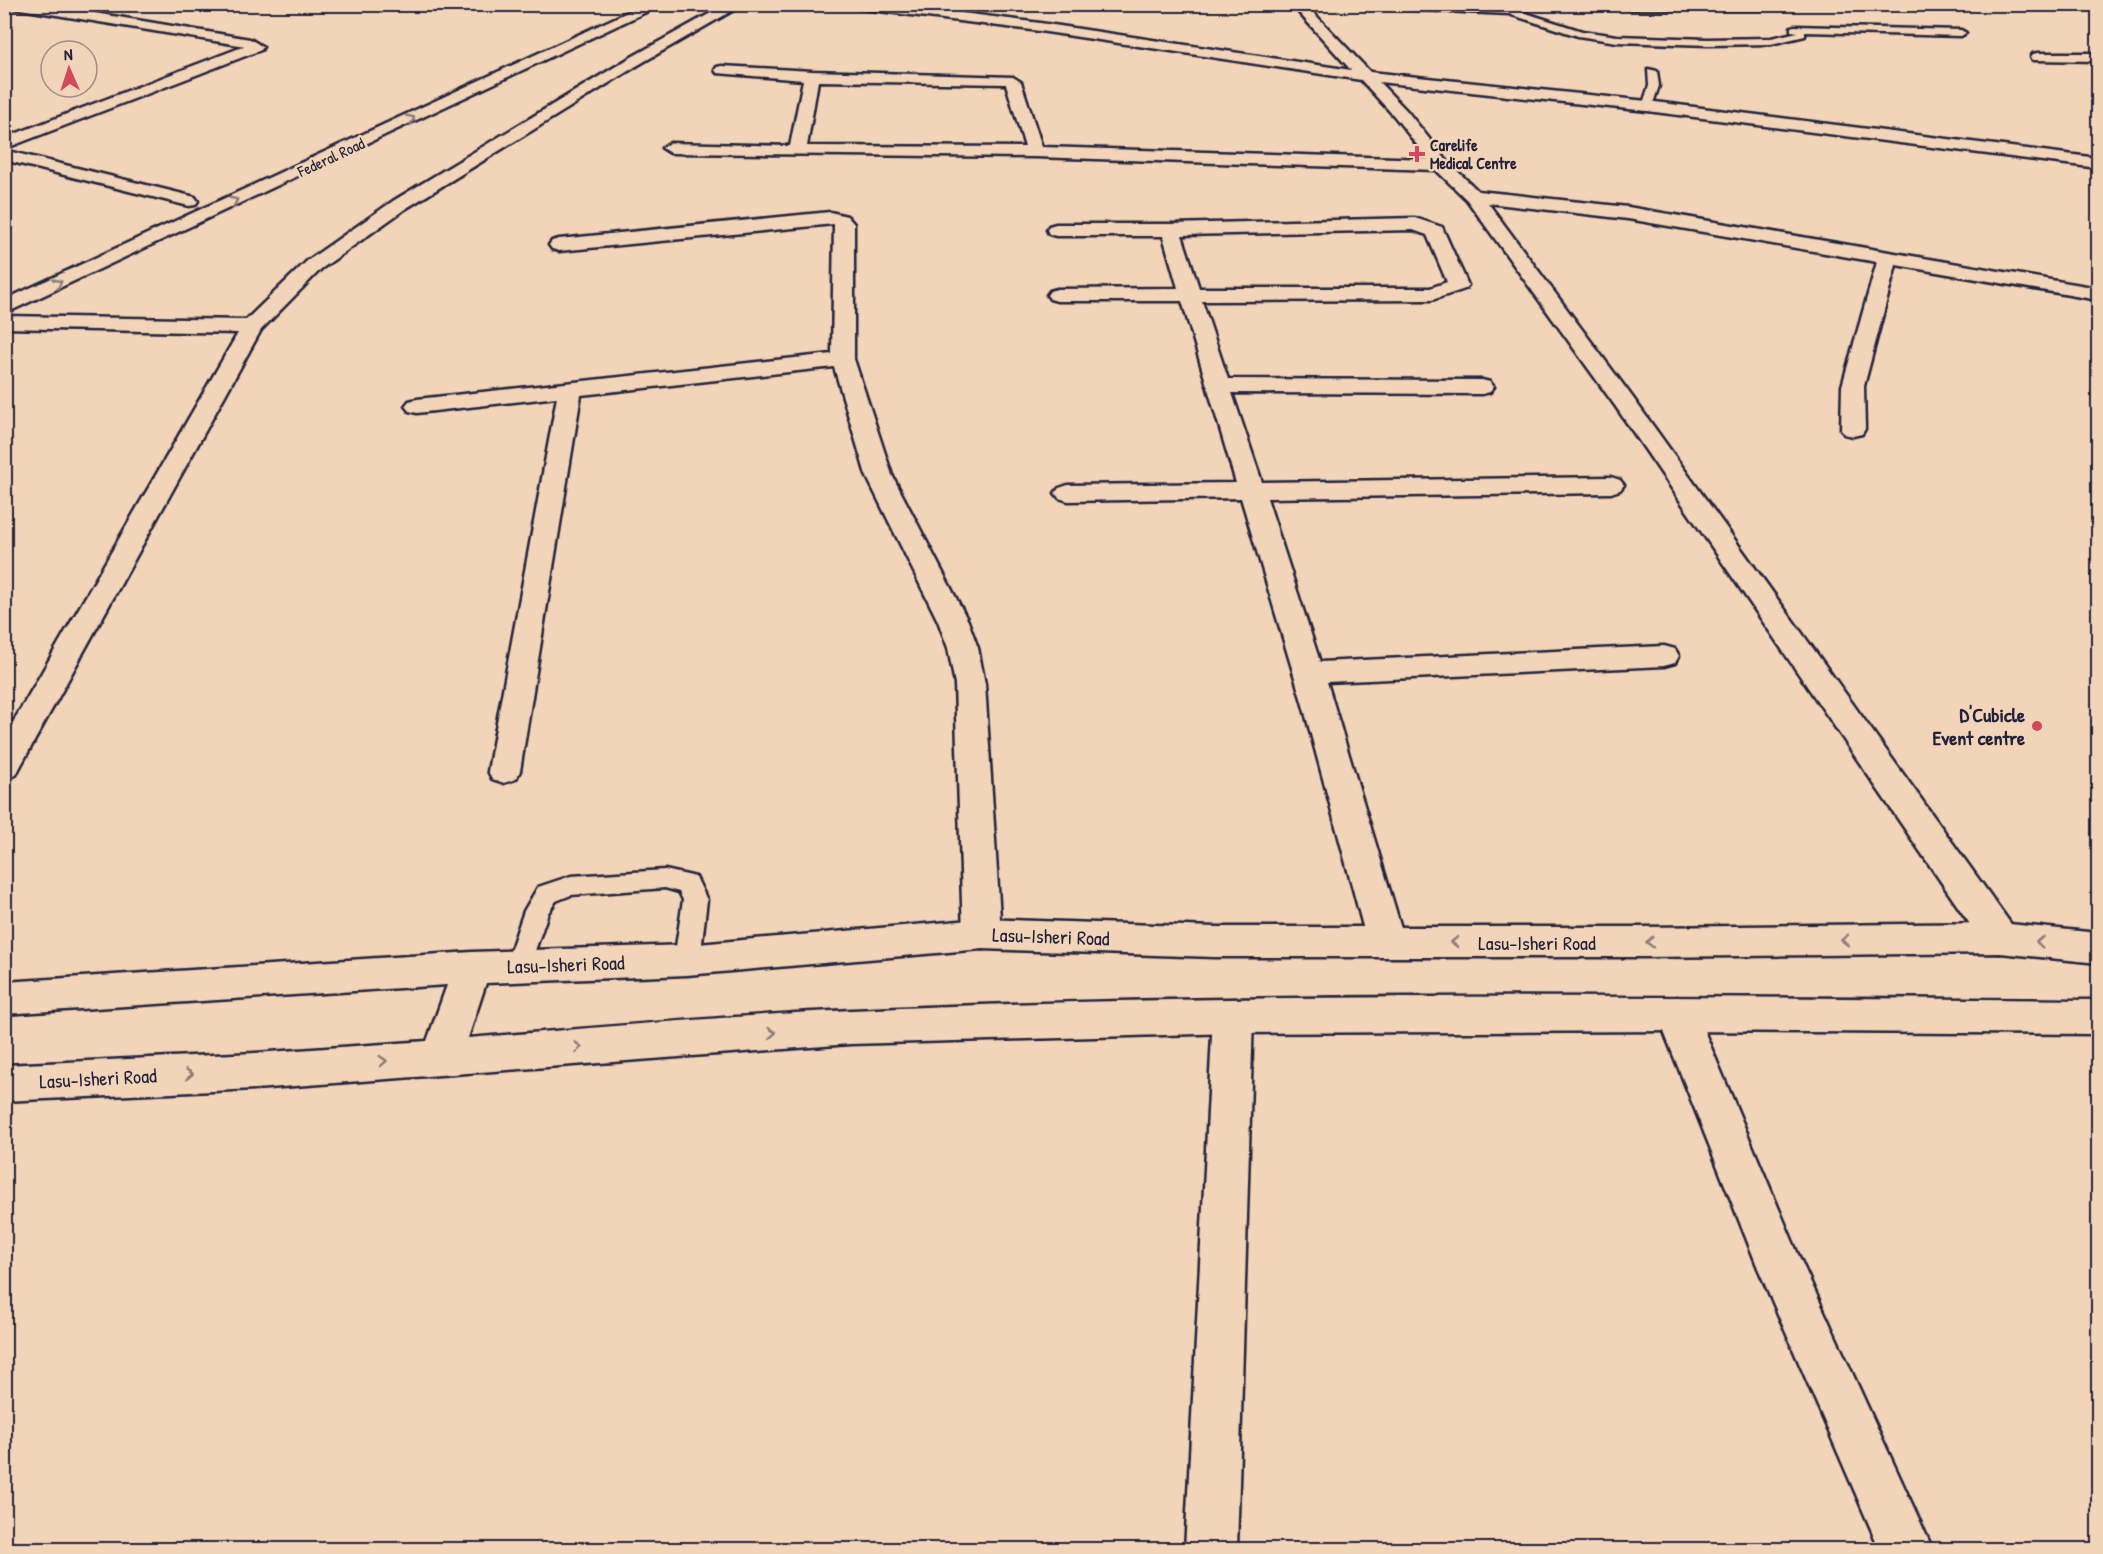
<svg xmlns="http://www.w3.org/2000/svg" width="2103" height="1554" font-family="'Patrick Hand',sans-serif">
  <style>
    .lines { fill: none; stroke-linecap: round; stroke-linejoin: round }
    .service-casing { stroke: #22223b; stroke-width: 5 }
    .minor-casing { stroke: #22223b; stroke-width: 5 }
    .primary-casing { stroke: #22223b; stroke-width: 5 }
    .service { fill: #f2d5b9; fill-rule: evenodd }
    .minor { fill: #f2d5b9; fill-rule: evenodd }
    .primary { fill: #f2d5b9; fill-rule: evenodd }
    .oneway { stroke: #8a7c7a }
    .poi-dot { fill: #d1495b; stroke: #f2d5b9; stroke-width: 2 }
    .labels { text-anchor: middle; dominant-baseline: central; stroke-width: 5; stroke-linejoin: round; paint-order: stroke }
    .far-poi-label { font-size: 16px; font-weight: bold; fill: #22223b; stroke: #f2d5b9; text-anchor: start }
    .far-street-label { font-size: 16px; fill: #22223b; stroke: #f2d5b9 }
    .poi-label { font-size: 20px; font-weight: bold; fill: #22223b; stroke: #f2d5b9; text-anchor: end }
    .street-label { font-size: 20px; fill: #22223b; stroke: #f2d5b9 }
  </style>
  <rect width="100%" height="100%" fill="#f2d5b9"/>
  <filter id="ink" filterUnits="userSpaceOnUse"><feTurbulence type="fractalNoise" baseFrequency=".0167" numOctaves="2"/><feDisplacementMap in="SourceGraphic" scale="12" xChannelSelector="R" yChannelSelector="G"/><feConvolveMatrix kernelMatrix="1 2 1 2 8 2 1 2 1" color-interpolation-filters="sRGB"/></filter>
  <g filter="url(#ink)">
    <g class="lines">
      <defs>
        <g id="service">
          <path d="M1425,4L1510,8L1582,31L1617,36L1708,39L1771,38L1798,32L1791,31V27L1794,26L1961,30L1966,33L1961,36L1805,32V36L1771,44L1708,45L1617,42L1578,36L1509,14L1375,8L1370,5Z"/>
          <path d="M1625,4H1764L1766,6L1761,9H1628L1625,8Z"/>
          <path d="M1648,69L1657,71L1659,86L1652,106L1647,109L1642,106L1649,86Z"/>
          <path d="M665,870L696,877L707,900L700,960L696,967L687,971L678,967L674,960L683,900L679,892L665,888L571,895L556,901L548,913L527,974L518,977L509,974L505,966L524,911L538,887L571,876Z"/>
        </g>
        <g id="minor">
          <path d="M8,4H41L250,39L263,47L261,50L4,149V138L245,46L14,8Z"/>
          <path d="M645,4H663L4,314V300Z"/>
          <path d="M727,4H744L638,65L405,209L321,269L261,330L20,767L16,775L4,779V738L238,333L4,328V316L246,320L307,261L393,201L628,59Z"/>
          <path d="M849,4H891L1040,23L1351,70L1291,4H1305L1370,72L1647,101L2098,158V168L1647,111L1379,82L1407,111L1447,161L1478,191L1628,207L2098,288V300L1896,265L1864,386L1865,429L1862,434L1853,436L1844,434L1841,429L1842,386L1877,262L1628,219L1488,203L1633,398L2013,927L2019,938L2013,949L2000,953L1987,949L1616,407L1467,200L1436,170L1035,157L670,153L662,148L670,143L790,146L803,80L717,73L715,70L717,67L722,66L812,71L1013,77L1021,82L1042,147L1428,159L1395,117L1361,80L1040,31L855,8ZM818,81L1006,84L1025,147L807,146Z"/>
          <path d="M2038,53H2098V61L2033,60L2031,57L2033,54Z"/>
          <path d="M4,150L195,197L198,201L195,205L189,206L4,160Z"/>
          <path d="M830,212L847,216L854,224V359L892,475L968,621L978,648L985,684L1001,934L995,945L982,949L969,945L963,934L955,684L948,648L938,621L866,475L834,367L581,395L520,771L516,779L504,783L492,779L488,771L557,397L417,413L409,411L405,406L409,401L417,399L832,354L834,224L559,251L552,249L549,245L552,241L559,239Z"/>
          <path d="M1415,218L1442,227L1468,285L1465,289L1432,300L1202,301L1228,379L1482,380L1490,382L1494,387L1490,392L1482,394L1232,393L1262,482L1611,477L1620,480L1624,485L1620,490L1611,493L1267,498L1320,662L1664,646L1675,649L1679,656L1675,663L1664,666L1327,682L1405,941L1399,952L1386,956L1373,952L1367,941L1303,705L1241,498L1068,501L1059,498L1055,493L1059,488L1068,485L1236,483L1182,301H1057L1050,299L1047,295L1050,291L1057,289L1178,288L1163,236H1056L1049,234L1047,230L1049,226L1056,224H1171ZM1413,230L1427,235L1447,282L1430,288H1199L1182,235Z"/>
          <path d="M1677,997L1691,1002L1697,1014L1797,1252L1933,1550H1880L1758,1268L1657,1014L1663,1002Z"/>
          <path d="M1233,999L1247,1004L1253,1016L1237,1550H1185L1213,1016L1219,1004Z"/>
        </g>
        <path id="primary" d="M982,919L1214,927H1644L2000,923L2098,933V963L2000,953L1644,957H1214L982,949L687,975L486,983L468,1038C596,1028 724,1016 852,1010C1267,991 1683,997 2098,1000V1034L1677,1031L1233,1033L850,1044L255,1089L4,1101V1065L255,1053L427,1041L447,985L4,1014V982L472,952L687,945Z"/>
      </defs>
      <!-- service casing -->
      <use href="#service" class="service-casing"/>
      <!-- minor casing -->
      <use href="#minor" class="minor-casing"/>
      <!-- primary casing -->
      <use href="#primary" class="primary-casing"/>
      <!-- service -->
      <use href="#service" class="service"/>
      <!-- minor -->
      <use href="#minor" class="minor"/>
      <!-- primary -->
      <use href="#primary" class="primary"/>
    </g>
    <!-- one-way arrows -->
    <defs><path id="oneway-chevron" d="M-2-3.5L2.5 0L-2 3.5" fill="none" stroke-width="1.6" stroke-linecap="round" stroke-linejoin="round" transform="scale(1.5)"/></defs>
    <g class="oneway">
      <use href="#oneway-chevron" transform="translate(411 119) rotate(-25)"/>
      <use href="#oneway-chevron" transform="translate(234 201) rotate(-25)"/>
      <use href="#oneway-chevron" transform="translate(58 283) rotate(-25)"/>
      <use href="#oneway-chevron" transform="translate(1845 940) rotate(179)"/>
      <use href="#oneway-chevron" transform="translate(1455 942) rotate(-180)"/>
      <use href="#oneway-chevron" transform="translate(1650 942) rotate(179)"/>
      <use href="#oneway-chevron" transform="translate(2040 942) rotate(-174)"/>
      <use href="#oneway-chevron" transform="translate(772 1033) rotate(-4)"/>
      <use href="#oneway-chevron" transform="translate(578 1047) rotate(-4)"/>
      <use href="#oneway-chevron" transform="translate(383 1061) rotate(-4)"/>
      <use href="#oneway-chevron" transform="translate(189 1074) rotate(-3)"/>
    </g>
  </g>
  <!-- markers -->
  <g class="poi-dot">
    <path d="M1414 145h6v6h6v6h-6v6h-6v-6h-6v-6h6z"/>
    <circle cx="2037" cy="726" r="6"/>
  </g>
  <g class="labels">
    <!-- far-poi labels -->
    <g class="far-poi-label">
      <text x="1430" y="145">Carelife<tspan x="1430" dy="18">Medical Centre</tspan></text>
    </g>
    <!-- far-street labels -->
    <g class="far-street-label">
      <text transform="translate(331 157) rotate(-25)">Federal Road</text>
    </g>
    <!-- poi labels -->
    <g class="poi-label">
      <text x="2025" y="714">D'Cubicle<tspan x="2025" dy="23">Event centre</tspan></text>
    </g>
    <!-- street labels -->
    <g class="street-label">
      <text transform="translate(1051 936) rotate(2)">Lasu-Isheri Road</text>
      <text x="1537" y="942">Lasu-Isheri Road</text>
      <text transform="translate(566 964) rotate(-2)">Lasu-Isheri Road</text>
      <text transform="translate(98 1078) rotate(-3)">Lasu-Isheri Road</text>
    </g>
  </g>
  <!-- margin -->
  <rect width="2103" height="1554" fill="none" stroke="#f2d5b9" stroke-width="24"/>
  <rect x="12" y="12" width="2079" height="1530" fill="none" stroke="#22223b" stroke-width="2" filter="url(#ink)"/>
  <!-- north arrow -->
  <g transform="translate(69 69) rotate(357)"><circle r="28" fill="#f2d5b9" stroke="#9f8d87" stroke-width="1.5"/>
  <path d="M0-4.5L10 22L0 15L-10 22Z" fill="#d1495b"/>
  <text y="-9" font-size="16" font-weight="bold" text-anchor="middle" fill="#22223b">N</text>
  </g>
</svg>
